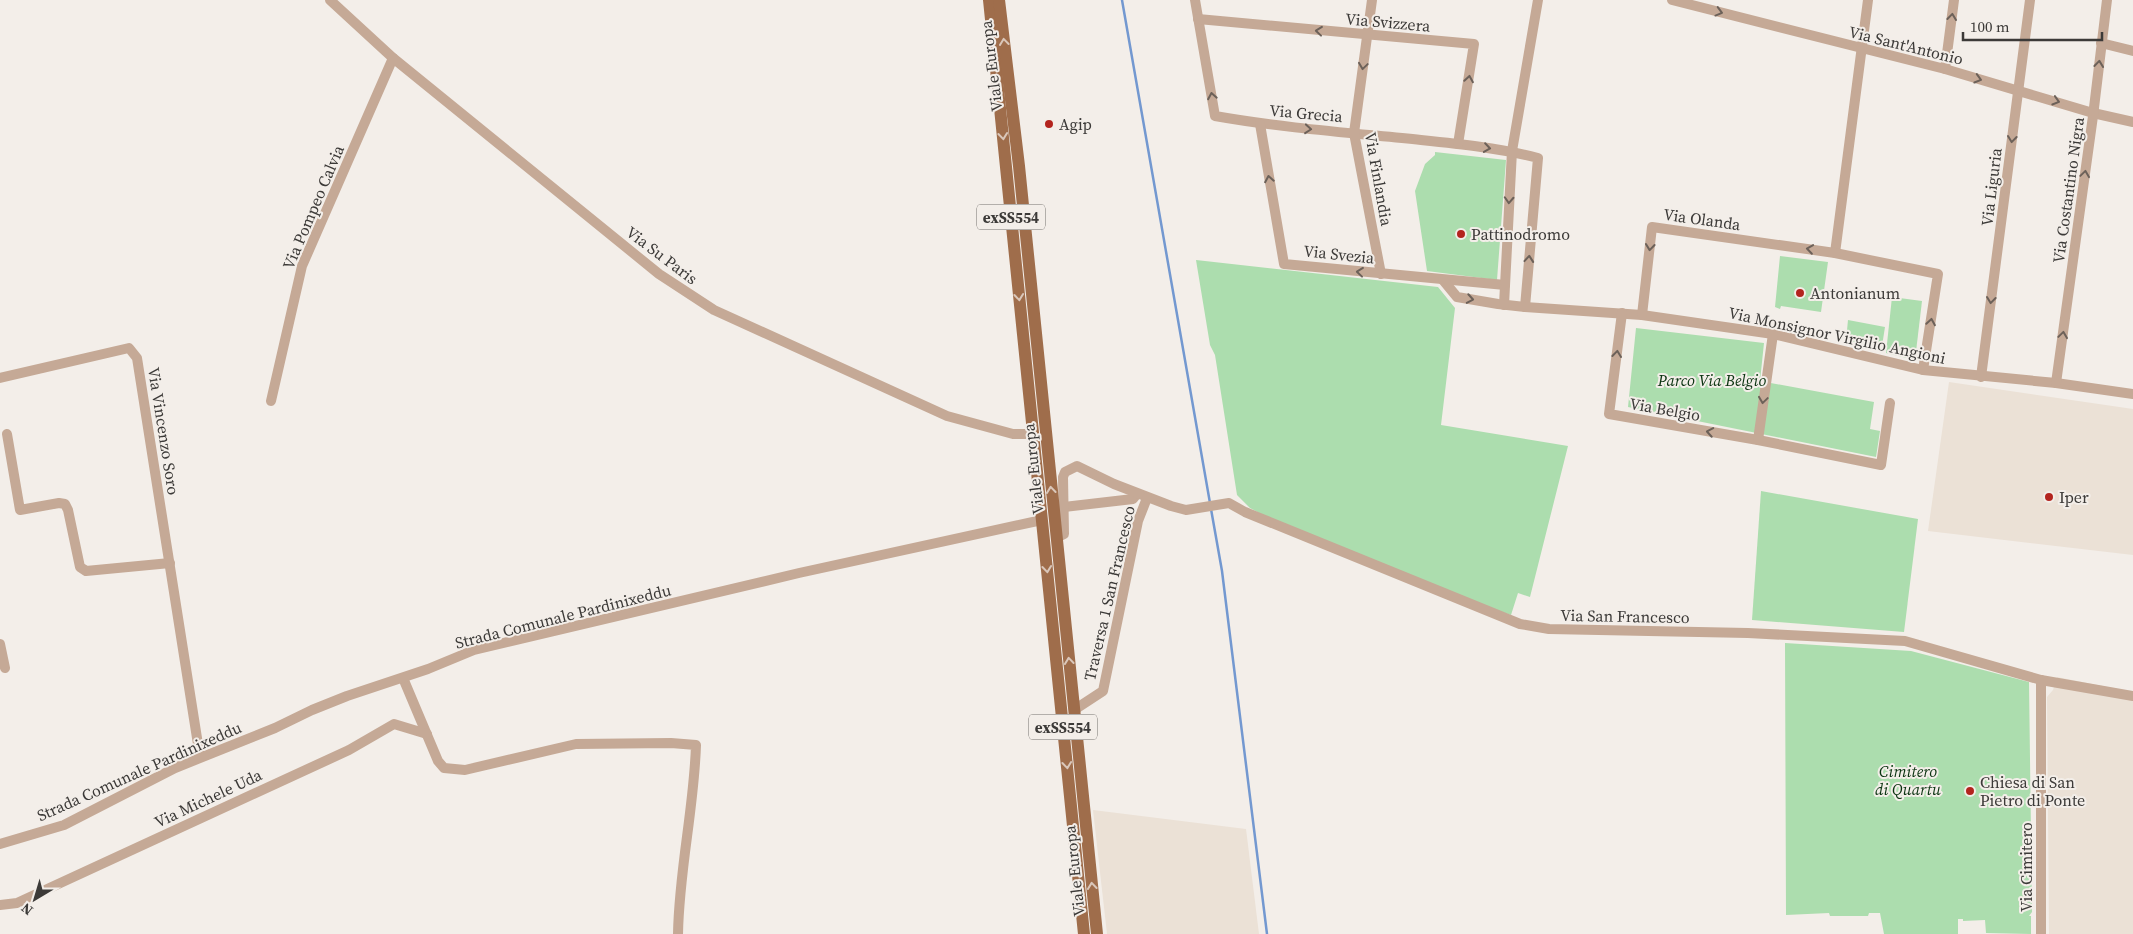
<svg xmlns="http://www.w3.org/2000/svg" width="2133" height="934" font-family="'Source Serif 4',serif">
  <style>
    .built { fill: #ebe1d6 }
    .green { fill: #acddae }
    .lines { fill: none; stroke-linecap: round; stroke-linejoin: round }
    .stream { stroke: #7398d0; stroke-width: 2.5 }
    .minor { stroke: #c5a996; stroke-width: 10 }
    .major { stroke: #9f6d4b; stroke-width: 12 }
    .oneway { stroke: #6c6159 }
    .oneway2 { stroke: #dac7ba }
    .poi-dot { fill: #b3241e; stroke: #f3eee9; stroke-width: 2 }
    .labels { text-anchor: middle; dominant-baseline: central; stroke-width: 4; stroke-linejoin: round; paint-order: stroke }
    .shield { fill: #f3eee9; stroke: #73706d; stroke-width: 1 }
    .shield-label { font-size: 15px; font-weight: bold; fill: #3c3a38 }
    .street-label { font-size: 16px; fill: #3c3a38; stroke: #f3eee9 }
    .poi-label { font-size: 16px; fill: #3c3a38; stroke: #f3eee9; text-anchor: start }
    .park-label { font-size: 16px; font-style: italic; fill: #0a3310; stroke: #f3eee9 }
  </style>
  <rect width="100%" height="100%" fill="#f3eee9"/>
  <!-- built -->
  <g class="built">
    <path d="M1949,382L2133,409V555L1928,531Z"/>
    <path d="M2057,677L2133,692V934H2049L2047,697L2053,690Z"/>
    <path d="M1093,810L1246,829L1259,934H1107Z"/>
  </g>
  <!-- green -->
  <g class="green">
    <path d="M1435,152L1506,160L1497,280L1427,271L1415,191L1425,164L1435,155Z"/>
    <path d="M1780,256L1828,262L1821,312L1781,306L1780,309L1775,307Z"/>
    <path d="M1196,260L1438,287L1455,308L1441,425L1568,446L1530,597L1518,593L1511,615L1502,612L1278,523L1250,508L1237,495L1215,355L1210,345Z"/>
    <path d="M1892,297L1922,301L1915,360L1886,353Z"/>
    <path d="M1848,320L1885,327L1882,346L1846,341Z"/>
    <path d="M1636,328L1764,343L1760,381L1874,402L1870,429L1880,431L1876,457L1628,407Z"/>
    <path d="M1761,491L1918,519L1904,632L1752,620Z"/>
    <path d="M1785,643L1911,651L2029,682L2032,912L2029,916H2031V934L1986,933L1985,920L1963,921V919H1958V934H1884L1880,913H1869L1868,916H1830L1829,913L1786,915Z"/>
  </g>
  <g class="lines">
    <!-- stream -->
    <g class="stream">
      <path d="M1122,0L1210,503"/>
      <path d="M1211,509L1222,571L1267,934"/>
    </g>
    <!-- minor -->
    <g class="minor">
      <path d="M330,0L393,58L659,274L714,310L947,416L1013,434H1033"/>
      <path d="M1195,0L1215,116C1283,128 1352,133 1421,140C1460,144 1499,148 1538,158L1525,307"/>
      <path d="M1372,0L1354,133L1381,274"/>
      <path d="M1672,0L1945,69L2093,113L2133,122"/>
      <path d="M1198,19L1474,44L1458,144"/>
      <path d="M2101,43L2133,51"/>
      <path d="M1945,69L1954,0"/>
      <path d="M1260,124L1284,264L1505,285"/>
      <path d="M1835,253L1868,0"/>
      <path d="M1443,280L1457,297L1498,304L1525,307L1642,315L1773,334L1923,370L2056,383L2133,394"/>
      <path d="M1504,305L1512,151L1538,0"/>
      <path d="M1622,313L1609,414L1758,440L1881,465L1890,403"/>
      <path d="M1642,315L1652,227L1835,253L1938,274L1923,370"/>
      <path d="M1981,377L2030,0"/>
      <path d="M0,378L129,348L137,358L200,757"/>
      <path d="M2056,383L2093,116L2107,0"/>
      <path d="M271,401L302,266L393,58"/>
      <path d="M7,434L20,510L59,503L65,504L68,510L80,567L86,571L170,563"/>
      <path d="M1758,440L1773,334"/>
      <path d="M1064,507L1133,499L1137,494"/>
      <path d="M1056,538L1064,534L1063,477L1065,472L1077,466L1114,484L1171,506L1186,510L1229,503L1245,512L1520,624L1549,629L1748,633L1905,641L2041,680L2133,696"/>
      <path d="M0,644L5,668"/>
      <path d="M403,678L438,761L444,768L465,770L576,744L671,743L696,745C694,809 679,870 678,934"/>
      <path d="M2041,680V934"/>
      <path d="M1074,710L1103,691L1138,521L1147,498"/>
      <path d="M0,844L64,825L175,768L275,728L312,710L347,696L428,669L474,650L799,573L1042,520"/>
      <path d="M0,905L17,903L349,750L394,724L427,734"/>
    </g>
    <!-- major -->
    <g class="major">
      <path d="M989,0L1084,934"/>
      <path d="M999,0L1019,166L1097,934"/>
    </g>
  </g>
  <!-- one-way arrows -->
  <defs><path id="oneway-chevron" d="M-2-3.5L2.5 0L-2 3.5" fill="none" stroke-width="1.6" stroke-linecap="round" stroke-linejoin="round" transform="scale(1.25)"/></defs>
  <g class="oneway">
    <use href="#oneway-chevron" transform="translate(1719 12) rotate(15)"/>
    <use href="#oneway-chevron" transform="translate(1952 17) rotate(-83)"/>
    <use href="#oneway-chevron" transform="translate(1319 31) rotate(-174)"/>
    <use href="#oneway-chevron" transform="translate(2099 64) rotate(-84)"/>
    <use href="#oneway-chevron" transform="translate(1363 66) rotate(98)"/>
    <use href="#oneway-chevron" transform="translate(1469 79) rotate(-81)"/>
    <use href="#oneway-chevron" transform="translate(1978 79) rotate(16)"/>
    <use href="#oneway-chevron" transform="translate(1212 96) rotate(-100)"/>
    <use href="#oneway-chevron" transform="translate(2056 101) rotate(17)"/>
    <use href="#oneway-chevron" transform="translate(1308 129) rotate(5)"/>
    <use href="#oneway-chevron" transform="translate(2012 139) rotate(97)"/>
    <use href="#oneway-chevron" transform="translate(1487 148) rotate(8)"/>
    <use href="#oneway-chevron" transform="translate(2085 174) rotate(-82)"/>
    <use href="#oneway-chevron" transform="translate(1269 179) rotate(-100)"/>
    <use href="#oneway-chevron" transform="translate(1509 200) rotate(93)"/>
    <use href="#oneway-chevron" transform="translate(1650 247) rotate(96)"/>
    <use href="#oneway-chevron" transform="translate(1810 249) rotate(-172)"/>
    <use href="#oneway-chevron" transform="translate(1529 259) rotate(-85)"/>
    <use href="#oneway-chevron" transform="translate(1360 272) rotate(-174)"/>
    <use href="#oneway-chevron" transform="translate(1470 299) rotate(10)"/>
    <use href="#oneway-chevron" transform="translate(1991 300) rotate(97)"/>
    <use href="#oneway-chevron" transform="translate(1931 322) rotate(-81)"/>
    <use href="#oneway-chevron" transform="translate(2063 335) rotate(-82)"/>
    <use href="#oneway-chevron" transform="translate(1617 354) rotate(-83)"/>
    <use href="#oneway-chevron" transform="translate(1763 400) rotate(98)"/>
    <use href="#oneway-chevron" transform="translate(1710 432) rotate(-170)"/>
  </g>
  <g class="oneway2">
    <use href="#oneway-chevron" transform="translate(1004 42) rotate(-97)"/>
    <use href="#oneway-chevron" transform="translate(1003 136) rotate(84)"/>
    <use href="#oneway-chevron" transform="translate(1019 297) rotate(84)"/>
    <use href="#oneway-chevron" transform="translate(1051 490) rotate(-96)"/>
    <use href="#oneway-chevron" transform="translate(1047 569) rotate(84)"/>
    <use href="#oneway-chevron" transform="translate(1069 661) rotate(-96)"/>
    <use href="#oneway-chevron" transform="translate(1067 765) rotate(84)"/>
    <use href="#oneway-chevron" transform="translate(1092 886) rotate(-96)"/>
  </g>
  <!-- markers -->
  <g class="poi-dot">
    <circle cx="1049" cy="124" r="5"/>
    <circle cx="1461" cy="234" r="5"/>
    <circle cx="1800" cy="293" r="5"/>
    <circle cx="2049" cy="497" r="5"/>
    <circle cx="1970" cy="791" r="5"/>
  </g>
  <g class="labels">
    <!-- shield labels -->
    <g class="shield">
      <rect x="977" y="204.5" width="68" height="25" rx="4"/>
      <rect x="1029" y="714.5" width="68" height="25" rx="4"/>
    </g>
    <g class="shield-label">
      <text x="1011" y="217">exSS554</text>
      <text x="1063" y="727">exSS554</text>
    </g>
    <!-- street labels -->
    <g class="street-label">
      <text transform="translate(1388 22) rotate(5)">Via Svizzera</text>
      <text transform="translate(1906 45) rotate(14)">Via Sant'Antonio</text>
      <text transform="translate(991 66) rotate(-97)">Viale Europa</text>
      <text transform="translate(1306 113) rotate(5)">Via Grecia</text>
      <text transform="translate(1379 179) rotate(80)">Via Finlandia</text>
      <text transform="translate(1991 187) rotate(-83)">Via Liguria</text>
      <text transform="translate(2068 190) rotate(-82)">Via Costantino Nigra</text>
      <text transform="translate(313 207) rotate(-67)">Via Pompeo Calvia</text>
      <text transform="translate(1702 219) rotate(8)">Via Olanda</text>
      <text transform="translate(1339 254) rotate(6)">Via Svezia</text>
      <text transform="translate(662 255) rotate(37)">Via Su Paris</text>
      <text transform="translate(1837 335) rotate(12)">Via Monsignor Virgilio Angioni</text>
      <text transform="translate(1665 409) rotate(10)">Via Belgio</text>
      <text transform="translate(164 431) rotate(81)">Via Vincenzo Soro</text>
      <text transform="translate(1033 469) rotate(-96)">Viale Europa</text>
      <text transform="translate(1109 593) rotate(-77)">Traversa 1 San Francesco</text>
      <text transform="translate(563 616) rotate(-14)">Strada Comunale Pardinixeddu</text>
      <text transform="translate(1625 616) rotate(1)">Via San Francesco</text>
      <text transform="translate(139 771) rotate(-24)">Strada Comunale Pardinixeddu</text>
      <text transform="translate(208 798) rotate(-25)">Via Michele Uda</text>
      <text transform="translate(2026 867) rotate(-90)">Via Cimitero</text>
      <text transform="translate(1074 871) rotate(-96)">Viale Europa</text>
    </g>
    <!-- poi labels -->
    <g class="poi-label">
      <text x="1059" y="124">Agip</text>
      <text x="1471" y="234">Pattinodromo</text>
      <text x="1810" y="293">Antonianum</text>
      <text x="2059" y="497">Iper</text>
      <text x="1980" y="782">Chiesa di San<tspan x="1980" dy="18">Pietro di Ponte</tspan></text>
    </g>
    <!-- park labels -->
    <g class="park-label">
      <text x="1712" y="380">Parco Via Belgio</text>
      <text x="1908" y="771">Cimitero<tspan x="1908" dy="18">di Quartu</tspan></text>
    </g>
  </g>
  <!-- north arrow -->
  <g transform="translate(35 899) rotate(218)" stroke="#f3eee9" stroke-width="4" paint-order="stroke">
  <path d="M0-4L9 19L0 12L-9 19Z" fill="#3c3a38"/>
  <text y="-8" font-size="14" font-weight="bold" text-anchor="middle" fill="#3c3a38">N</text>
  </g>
  <!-- scale -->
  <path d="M1963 32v8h139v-8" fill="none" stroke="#3c3a38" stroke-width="2.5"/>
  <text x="1970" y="32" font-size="15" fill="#3c3a38" stroke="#f3eee9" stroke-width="4" paint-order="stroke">100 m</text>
</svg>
